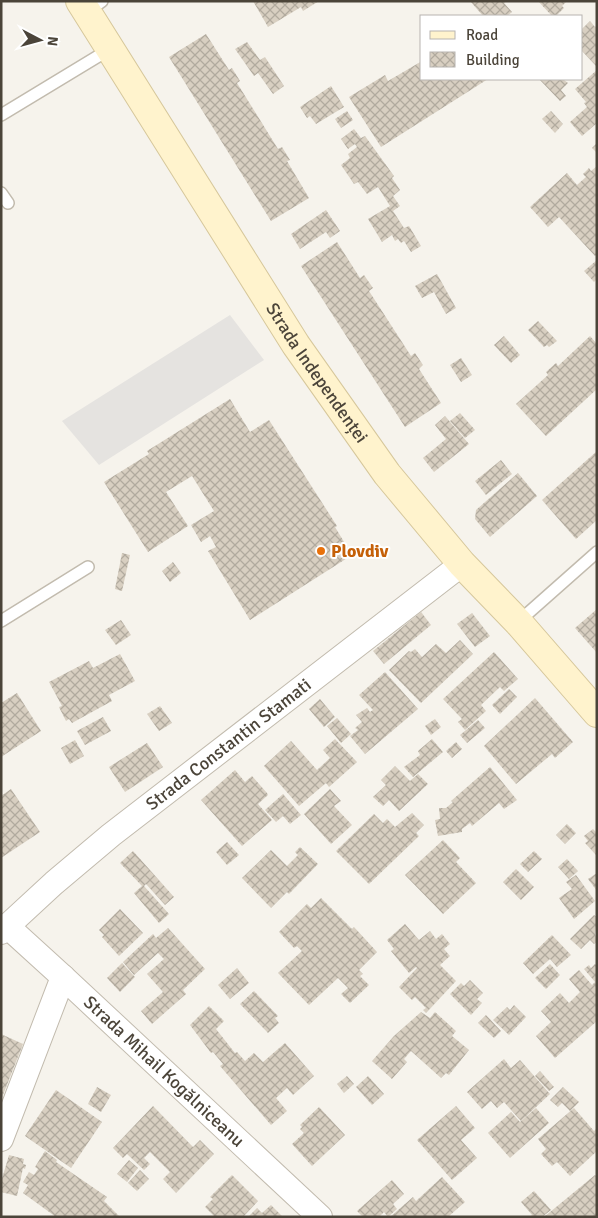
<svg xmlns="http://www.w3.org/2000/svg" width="598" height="1218" font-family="Signika,sans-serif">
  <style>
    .parking { fill: #e5e3e0 }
    .building { fill: url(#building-cross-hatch) }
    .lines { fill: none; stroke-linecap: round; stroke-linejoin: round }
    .lane-casing { stroke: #c2bbae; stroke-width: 14 }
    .street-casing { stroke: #c2bbae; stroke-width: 26 }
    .secondary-casing { stroke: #d6c79b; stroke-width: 30 }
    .lane { stroke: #fff; stroke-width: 11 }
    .street { stroke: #fff; stroke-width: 24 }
    .secondary { stroke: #fff3cd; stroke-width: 28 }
    .food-dot { fill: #e8710a; stroke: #fff; stroke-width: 2 }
    .labels { text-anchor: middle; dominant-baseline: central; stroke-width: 4; stroke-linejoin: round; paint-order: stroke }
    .street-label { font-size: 18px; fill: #4b4439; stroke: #fff }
    .food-label { font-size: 18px; font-weight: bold; fill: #c56008; stroke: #fff; text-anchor: start }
  </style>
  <defs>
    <pattern id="building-cross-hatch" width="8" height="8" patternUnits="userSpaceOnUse" patternTransform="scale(1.25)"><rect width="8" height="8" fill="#d8cfc1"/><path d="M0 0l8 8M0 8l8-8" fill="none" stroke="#b1aa9e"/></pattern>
  </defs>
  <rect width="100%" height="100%" fill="#f6f3ec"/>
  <!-- parking -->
  <path class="parking" d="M230,315L264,360L99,465L62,421Z"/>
  <!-- building -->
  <g class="building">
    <path d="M253,1H319L303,11L301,7L268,27Z"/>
    <path d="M470,1H507L504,3L512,12L507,16H483Z"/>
    <path d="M538,1H567L562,6L564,8L556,16H552Z"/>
    <path d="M590,21L595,27L597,26V67L582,51V29Z"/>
    <path d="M206,34L229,70L232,68L240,81L237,83L278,149L282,147L290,160L287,161L309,198L271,221L169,57Z"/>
    <path d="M247,42L260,60L265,57L284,86L273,94L258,73L254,76L235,49Z"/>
    <path d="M422,61V79H488L381,147L349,97L385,75L388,81Z"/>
    <path d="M597,70V123L582,136L570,122L587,107L584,103L586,102L575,89Z"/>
    <path d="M539,79H566L564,80L568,83L561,90L566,96L560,101Z"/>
    <path d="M331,86L344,107L316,124L310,116L307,118L300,107Z"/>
    <path d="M347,111L353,120L341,128L335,119Z"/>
    <path d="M551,111L563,124L555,133L542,119Z"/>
    <path d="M354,129L361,138L365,136L394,176L392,178L400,190L393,196L400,206L393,211L404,228L409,226L421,246L411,252L404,241L401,243L398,239L395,241L392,235L382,242L368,219L390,206L378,187L367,194L358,182L354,184L341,165L350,158L348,154L357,147L355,144L348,149L341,139Z"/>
    <path d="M597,143V153L592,148Z"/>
    <path d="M597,166V254L595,256L559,217L548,227L530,207L567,173L577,185L586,177L583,174L589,168L591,171Z"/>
    <path d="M326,210L340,231L330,238L326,232L300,249L291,234Z"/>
    <path d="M337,242L360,278L364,275L373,288L369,291L411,356L415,353L423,365L419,369L441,403L405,427L301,266Z"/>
    <path d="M597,260V279L594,282L584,271Z"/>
    <path d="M437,274L456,308L446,314L434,292L422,298L415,286Z"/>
    <path d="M538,321L557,341L549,347L547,345L544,347L528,330Z"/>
    <path d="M504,336L520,355L511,363L494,345Z"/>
    <path d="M590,336L597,344V389L546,436L516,404L548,375L546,372L556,363L558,366Z"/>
    <path d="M461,358L472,375L461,382L450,365Z"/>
    <path d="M230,399L250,432L269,420L337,526L335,527L352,555L250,620L208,551L216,547L210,536L201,542L191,525L214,511L192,476L166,492L188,526L148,552L104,482L149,454L147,451Z"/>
    <path d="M460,413L475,430L465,438L450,421Z"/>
    <path d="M445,416L469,444L434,472L423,458L446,439L435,425Z"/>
    <path d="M597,451V520L576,539L542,500Z"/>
    <path d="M501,460L512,474L486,495L475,481Z"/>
    <path d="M518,473L537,496L490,537L475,519L476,510Z"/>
    <path d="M122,553L130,555L122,591L115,589Z"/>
    <path d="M173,562L181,573L170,582L162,571Z"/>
    <path d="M597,609V653L575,628Z"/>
    <path d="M421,612L431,625L384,664L373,651Z"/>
    <path d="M472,613L490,636L475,647L457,624Z"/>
    <path d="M121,620L131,635L116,645L105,630Z"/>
    <path d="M460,640L473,654L421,703L389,670L409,651L411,652L415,649L422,657L436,644L446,653Z"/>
    <path d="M494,652L518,679L504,691L500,687L481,705L486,711L465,730L458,722L462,719L443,699Z"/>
    <path d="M120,654L135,681L109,695L112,701L72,723L69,719L66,721L59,707L62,706L49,682L89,661L93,668Z"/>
    <path d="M385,672L418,709L365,754L350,736L358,730L355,728L362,722L356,715L367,708L370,712L373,710L359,695Z"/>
    <path d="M509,689L517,697L500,714L492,705Z"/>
    <path d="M17,693L41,731L1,757V703Z"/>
    <path d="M535,698L573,742L555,758L552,754L516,784L484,746Z"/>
    <path d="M320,699L335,717L324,727L309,709Z"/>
    <path d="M160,706L172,723L159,731L147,714Z"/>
    <path d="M103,717L111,731L85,745L77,731Z"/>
    <path d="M337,718L351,734L341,743L327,726Z"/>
    <path d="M435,719L441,727L431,735L425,726Z"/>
    <path d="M478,720L485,728L467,743L460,735Z"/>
    <path d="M335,739L357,762L329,787L326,783L299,806L264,766L291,741L317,770L330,758L323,750Z"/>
    <path d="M432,739L443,752L413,777L404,767L420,755L418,751Z"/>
    <path d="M75,740L84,756L70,764L61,748Z"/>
    <path d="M456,742L462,749L452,758L446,751Z"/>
    <path d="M147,743L163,767L125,792L109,767Z"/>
    <path d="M395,766L410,781L418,774L428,784L399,811L389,800L383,806L373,797L386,785L381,780Z"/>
    <path d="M490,767L517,800L504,809L499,803L472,826L470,823L462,829V832L438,836L435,820L440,819L439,808H446L453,802L451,801Z"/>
    <path d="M235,770L245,782L252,776L267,793L268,795L258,804L272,820L242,846L201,800Z"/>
    <path d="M11,789L40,832L1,858V796Z"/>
    <path d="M330,789L341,801L334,806L352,825L331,844L304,814Z"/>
    <path d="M283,794L301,815L290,824L283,816L276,822L265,810Z"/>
    <path d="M412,813L424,825L416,833L419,836L369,884L336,851L374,814L383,823L387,819L395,827Z"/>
    <path d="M567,824L576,833L565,844L556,835Z"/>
    <path d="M593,829L597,833V856L585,843L588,841L584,836Z"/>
    <path d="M443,840L460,858L456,862L476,883L443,914L405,875Z"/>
    <path d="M227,842L239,855L227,865L216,852Z"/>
    <path d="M300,847L318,864L289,894L287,892L271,908L242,878L271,850L287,866L298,855L295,852Z"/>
    <path d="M133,851L174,897L165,905L146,884L144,886L169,914L159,923L134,893L142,886L120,863Z"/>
    <path d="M534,851L542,859L528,872L520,864Z"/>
    <path d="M567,859L578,871L569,879L558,867Z"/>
    <path d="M516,869L534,887L521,900L503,882Z"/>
    <path d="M597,873V891L588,879Z"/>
    <path d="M576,875L595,901L574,919L559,898L572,889L566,882Z"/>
    <path d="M321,898L352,929L354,927L377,952L359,970L363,974L360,976L369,985L350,1003L341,994L348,988L338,978L309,1005L278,973L302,951L297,946L294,948L279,932L307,904L311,908Z"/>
    <path d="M120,909L143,933L119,956L102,937L104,935L99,930Z"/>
    <path d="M594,915L597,917L595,934L597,942L594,944L590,940L581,949L570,939Z"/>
    <path d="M405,924L419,940L430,931L436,939L442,934L450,944L444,949L450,956L440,965L456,981L426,1013L423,1010L426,1008L415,997L412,1000L399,987L417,968L416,967L409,973L391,951L394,949L387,940Z"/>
    <path d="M168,928L205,969L183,990L186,994L152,1024L141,1011L163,992L147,974L164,959L158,953L134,975L123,962L153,934L156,938Z"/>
    <path d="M552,935L571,955L557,967L550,959L533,974L523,963Z"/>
    <path d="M122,963L135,977L120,992L107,978Z"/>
    <path d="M550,964L560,975L546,989L535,978Z"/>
    <path d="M595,964L597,966V1021L555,1058L536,1036L551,1022L541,1011L560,993L569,1003L580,992L569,979L579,970L592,985L595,982L584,969L589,965L591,968Z"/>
    <path d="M237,968L249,983L230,999L218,985Z"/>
    <path d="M470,980L483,993L477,999L482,1003L471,1015L450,994L461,983L464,986Z"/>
    <path d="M254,991L278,1016L275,1018L279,1023L268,1033L240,1004Z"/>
    <path d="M514,1005L526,1017L509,1035L493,1020L507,1007L510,1010Z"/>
    <path d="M209,1006L224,1021L216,1029L235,1053L237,1052L245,1061L254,1053L263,1062L285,1043L314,1076L293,1095L287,1088L276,1098L287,1111L271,1125L220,1066L223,1064L213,1052L211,1053L190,1025Z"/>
    <path d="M421,1012L430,1018L435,1012L456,1031L452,1036L469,1050L449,1075L446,1073L441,1078L411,1051L404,1059L407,1062L392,1079L372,1061L394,1036Z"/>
    <path d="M486,1015L501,1031L494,1038L478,1023Z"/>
    <path d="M1,1034L23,1044L1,1100Z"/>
    <path d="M504,1059L511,1068L520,1060L550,1094L521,1121L504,1102L497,1108L491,1101L482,1109L467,1092Z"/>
    <path d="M540,1071L554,1087L549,1091L535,1076Z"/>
    <path d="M347,1076L354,1084L344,1093L337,1084Z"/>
    <path d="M368,1076L384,1094L372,1105L356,1087Z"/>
    <path d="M97,1087L111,1095L101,1112L88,1104Z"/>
    <path d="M563,1087L579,1102L570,1111L562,1103L558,1107L550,1100Z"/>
    <path d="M56,1090L102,1122L71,1168L25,1136Z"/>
    <path d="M153,1106L193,1147L200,1140L214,1154L176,1193L163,1179L170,1172L150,1152L144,1158L150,1164L144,1170L127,1154L123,1158L113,1148Z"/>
    <path d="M456,1106L475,1128L461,1140L477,1158L452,1180L417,1140Z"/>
    <path d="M319,1107L345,1135L312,1166L292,1144L304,1133L300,1129L302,1127L300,1125Z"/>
    <path d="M536,1108L549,1123L510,1158L488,1133L511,1112L520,1122Z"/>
    <path d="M574,1108L594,1131L597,1128V1151L570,1176L557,1162L552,1166L541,1154L546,1149L538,1139Z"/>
    <path d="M45,1151L57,1160L56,1162L107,1197L104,1201L120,1217H56L23,1193L28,1185L23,1182L29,1172L34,1175L38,1169L35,1167Z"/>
    <path d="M9,1155L24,1159L23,1164L26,1165L25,1169L23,1168L17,1196L1,1192V1182Z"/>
    <path d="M129,1160L138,1168L127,1182L117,1174Z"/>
    <path d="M140,1170L149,1179L137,1191L128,1183Z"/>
    <path d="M232,1175L258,1201L243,1217H215L205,1207L213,1199L210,1197Z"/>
    <path d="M595,1175L597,1177V1217H544Z"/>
    <path d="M442,1177L465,1202L448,1217H390L413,1197L416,1201Z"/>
    <path d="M392,1180L404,1194L393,1204L397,1209L388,1217L384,1212L379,1217H363L357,1211Z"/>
    <path d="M534,1191L551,1210L542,1217H530L532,1215L521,1202Z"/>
    <path d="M271,1205L283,1217H248L257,1208L262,1213Z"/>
  </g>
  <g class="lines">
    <defs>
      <g id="lane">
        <path d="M87,12L102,1"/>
        <path d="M1,115L110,49"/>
        <path d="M1,193L8,203"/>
        <path d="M1,621L88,567"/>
        <path d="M518,622L597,552"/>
      </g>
      <g id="street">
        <path id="s1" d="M7,926L63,977L320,1217"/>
        <path id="s2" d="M1,932L54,883L111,835L462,564"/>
        <path d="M1,1139L63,977"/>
      </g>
      <g id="secondary">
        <path id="s3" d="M80,1L296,345L387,474L462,564L518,622L597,713"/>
      </g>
    </defs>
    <!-- lane casing -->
    <use href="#lane" class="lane-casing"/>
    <!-- street casing -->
    <use href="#street" class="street-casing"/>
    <!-- secondary casing -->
    <use href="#secondary" class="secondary-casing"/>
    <!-- lane -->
    <use href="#lane" class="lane"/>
    <!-- street -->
    <use href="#street" class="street"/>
    <!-- secondary -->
    <use href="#secondary" class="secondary"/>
  </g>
  <!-- markers -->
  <circle class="food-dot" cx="321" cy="551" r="5"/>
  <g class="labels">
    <!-- street labels -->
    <g class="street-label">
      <text stroke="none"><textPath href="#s3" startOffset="441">Strada Independenței</textPath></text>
      <text stroke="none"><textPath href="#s2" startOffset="295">Strada Constantin Stamati</textPath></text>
      <text stroke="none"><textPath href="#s1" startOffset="214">Strada Mihail Kogălniceanu</textPath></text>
    </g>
    <!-- food labels -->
    <g class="food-label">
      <text x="331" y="551">Plovdiv</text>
    </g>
  </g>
  <!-- border -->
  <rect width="598" height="1218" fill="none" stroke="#4b4439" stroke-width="5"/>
  <!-- legend -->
  <rect x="420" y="15" width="162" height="65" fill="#ffffff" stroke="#b7b4b0"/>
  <rect x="430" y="31" width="25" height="8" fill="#fff3cd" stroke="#b7b4b0"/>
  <text x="466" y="40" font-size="15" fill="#4b4439">Road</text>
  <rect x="430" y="52" width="25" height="15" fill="url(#building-cross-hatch)" stroke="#b7b4b0"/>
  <text x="466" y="65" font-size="15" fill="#4b4439">Building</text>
  <!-- north arrow -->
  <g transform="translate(40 40) rotate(96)" stroke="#ffffff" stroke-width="4" paint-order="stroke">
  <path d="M0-4L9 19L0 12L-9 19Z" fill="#4b4439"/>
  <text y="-8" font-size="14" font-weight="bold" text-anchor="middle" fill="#4b4439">N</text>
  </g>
</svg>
